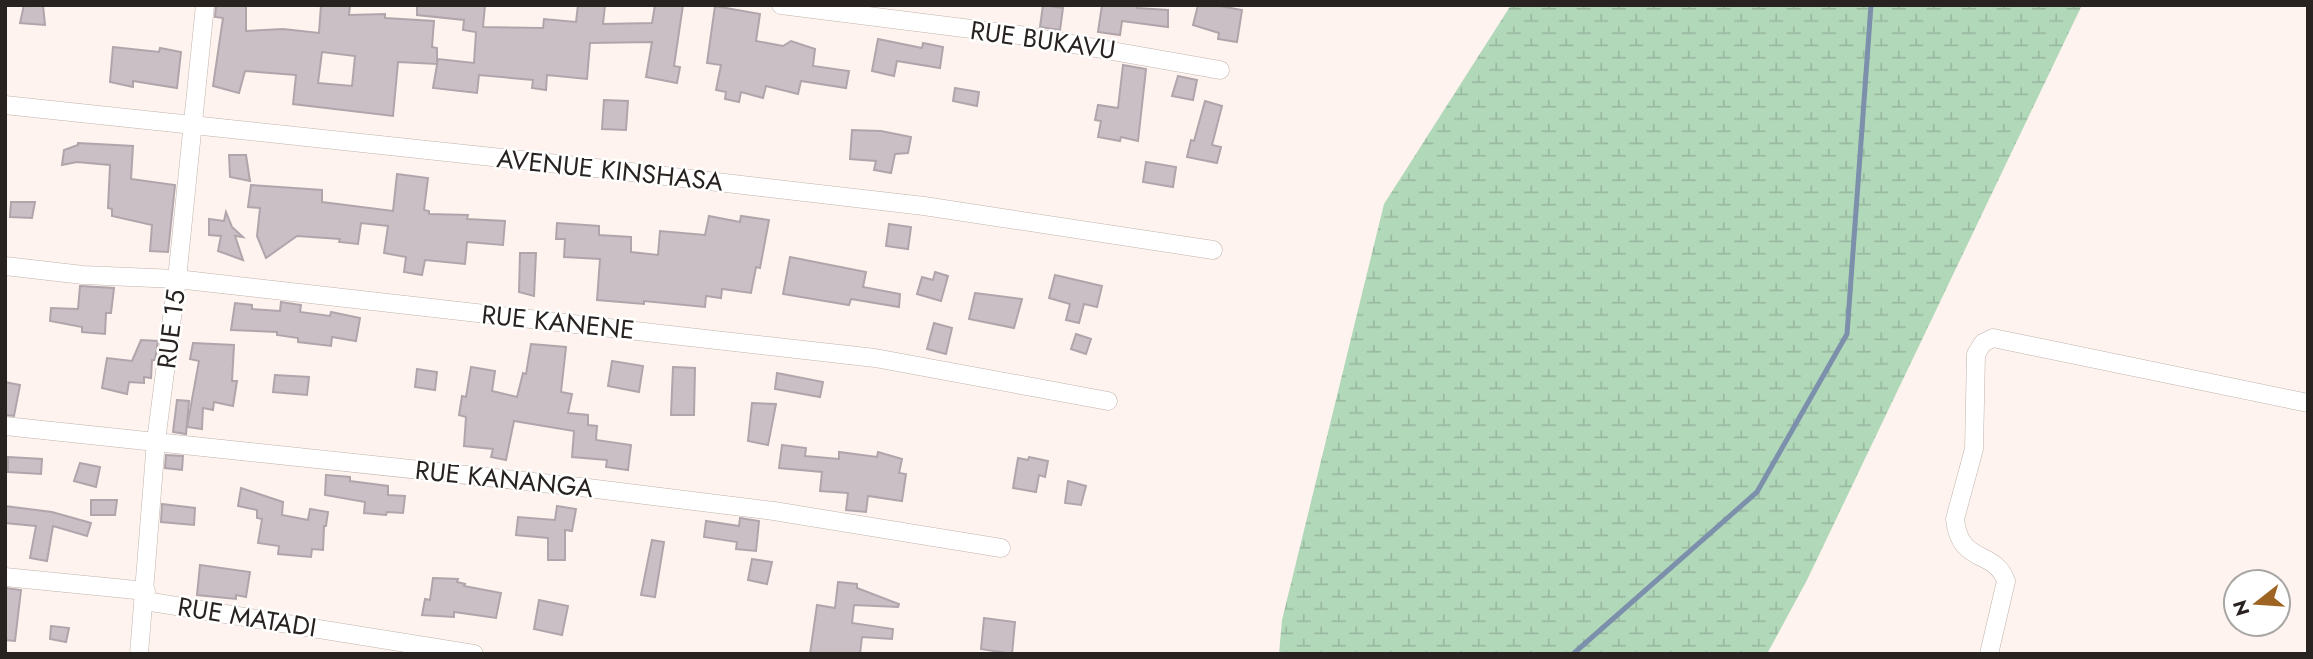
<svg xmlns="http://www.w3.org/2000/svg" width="2313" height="659" font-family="Jost,sans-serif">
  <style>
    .wetland { fill: url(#wetland-marsh) }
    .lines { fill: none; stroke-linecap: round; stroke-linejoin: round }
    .stream { stroke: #7c90ac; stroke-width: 5 }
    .building { fill: #cbbfc6; stroke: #b1a5ac; stroke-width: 2; fill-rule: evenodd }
    .minor-casing { stroke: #c0b3ad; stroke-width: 19 }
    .minor { stroke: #fff; stroke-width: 18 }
    .labels { text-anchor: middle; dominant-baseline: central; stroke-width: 5; stroke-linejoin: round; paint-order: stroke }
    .street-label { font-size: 26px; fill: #282321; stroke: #fff }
  </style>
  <defs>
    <pattern id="wetland-marsh" width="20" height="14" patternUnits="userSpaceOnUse" patternTransform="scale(1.75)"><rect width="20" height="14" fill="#b2d8ba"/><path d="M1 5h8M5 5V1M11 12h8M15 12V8" fill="none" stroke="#99b9a0"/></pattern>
  </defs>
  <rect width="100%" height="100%" fill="#fef3ee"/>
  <!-- wetland -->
  <path class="wetland" d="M1511,5H2082L1807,580L1767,654H1279L1282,620L1384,204Z"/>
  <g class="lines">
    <!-- stream -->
    <path class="stream" d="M1573,654L1757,492L1847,334L1871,5"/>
  </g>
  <!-- building -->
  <g class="building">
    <path d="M24,5H43L45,25L20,23Z"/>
    <path d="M216,5H246V31L283,29L319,33L321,5H350L349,15L385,14V18L434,21L432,47L437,48V64L398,62L393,116L293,104L296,75L245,71L239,93L213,86L223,18L215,17ZM322,52L355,56L352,86L318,83Z"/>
    <path d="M417,5H485L483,27L543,28L544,19L576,22L578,5H605L603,24L652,23L655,5H683L674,66L680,67L677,83L646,77L652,42L590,43L587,79L547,75L546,90L532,88L533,80L479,75L477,93L433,88L438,59L474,63L476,32L463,30L464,20L417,15Z"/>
    <path d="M1043,5L1063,8L1060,30L1040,27Z"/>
    <path d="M1102,5H1137V8L1168,10V27L1122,21L1120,35L1098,32Z"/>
    <path d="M1198,5H1214L1242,10L1237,42L1218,39L1219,33L1193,25Z"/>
    <path d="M715,6L760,14L756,41L783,46L791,41L815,49L813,66L849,71L846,88L801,81L798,94L766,86L763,98L741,92L739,102L725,99L726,92L716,90L721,65L707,63Z"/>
    <path d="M878,39L922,48L923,43L943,47L940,68L897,61L894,76L872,71Z"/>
    <path d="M113,47L159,52L160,48L181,52L177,88L133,81V87L110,82Z"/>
    <path d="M1123,65L1146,69L1138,141L1121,137L1120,141L1098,137L1101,121L1095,120L1098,105L1118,108Z"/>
    <path d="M1178,76L1197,80L1193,100L1172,96Z"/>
    <path d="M955,88L979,92L977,106L953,101Z"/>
    <path d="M604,100L628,101L626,130L602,129Z"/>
    <path d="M1205,101L1222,106L1212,145L1221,147L1217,163L1187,157L1191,140L1194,141Z"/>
    <path d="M852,130L881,131L911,137L908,153L895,154L891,173L874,170L876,161L850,159Z"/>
    <path d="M78,143L133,146L131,179L175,185L168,252L150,251L152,225L112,216V209L108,208L110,165L77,162L62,165L64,150L78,145Z"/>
    <path d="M229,155H246L250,181L230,177Z"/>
    <path d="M1146,162L1176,167L1173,187L1143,182Z"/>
    <path d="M397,174L428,178L424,210L429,211V214L468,215L467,219L505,221L503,245L467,242L465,264L425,260L422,275L404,272L406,257L384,253L388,226L361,223L358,244L339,242L340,239L297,236L266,258L257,236L260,208L248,207L251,185L322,190V202L393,211Z"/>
    <path d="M11,202H35L32,218L10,217Z"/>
    <path d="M226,212L232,227L243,237L235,236L243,260L218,251L221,236L209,235V219L224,221Z"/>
    <path d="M709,216L740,222L741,216L769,220L760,268L756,267L751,293L722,289L721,298L706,296L705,307L644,301V304L597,300L600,259L564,257L565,239H556L557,223L599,226V235L631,237V252L658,255L660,231L705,235Z"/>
    <path d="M889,224L911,227L908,249L886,246Z"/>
    <path d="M520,253H536L534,296L519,292Z"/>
    <path d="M790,257L866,272L863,287L900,294L899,307L851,299L849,305L783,294Z"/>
    <path d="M935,272L948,276L941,301L917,294L922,277L933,280Z"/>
    <path d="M1055,275L1102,286L1097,307L1084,304L1079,323L1066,320L1070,304L1049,298Z"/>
    <path d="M80,286L114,288L111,313H106L105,334L82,332V327L50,321L51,308L78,309Z"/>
    <path d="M975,293L1022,299L1014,328L969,319Z"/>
    <path d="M281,302L301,305L300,312L330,316L331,312L360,318L356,341L332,337L331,346L298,342V338L277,335V332L231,330L235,303L252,305V309L280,311Z"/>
    <path d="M934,323L952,328L946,354L927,349Z"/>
    <path d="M1076,334L1091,339L1086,354L1071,349Z"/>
    <path d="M141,340L158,341L155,360H152L151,378L144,377V383L129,382L127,394L102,388L107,358L132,361Z"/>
    <path d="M193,343L234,345L232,381H237L233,406L214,402L213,410L203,408L202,429L187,427L199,361L190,359Z"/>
    <path d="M531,344L566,347L561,392L572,394L568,413L588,415V425L597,426L596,440L631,445L628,470L606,467L607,460L572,457L574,431L514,421L506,460L491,457L493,449L464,446L466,417L459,415L462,396L466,397L471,367L495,371L492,391L517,397L523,373L526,374Z"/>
    <path d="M612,361L643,366L639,392L608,386Z"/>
    <path d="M673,367L695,368L694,415H671Z"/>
    <path d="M417,369L437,372L435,390L415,387Z"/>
    <path d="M777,373L823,382L820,397L775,389Z"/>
    <path d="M275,375L309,377L307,395L273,392Z"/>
    <path d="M5,382L20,385L14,416L5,415Z"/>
    <path d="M177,400L189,401L186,434L173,432Z"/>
    <path d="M752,403L776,404L768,445L748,441Z"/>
    <path d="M782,445L806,448L805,456L839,459V452L877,457L878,452L902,459L899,473L906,474L902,501L868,496L866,512L846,510L848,493L820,491L822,472L779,468Z"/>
    <path d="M166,455L183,456L182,470L165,468Z"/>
    <path d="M8,457L42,459L41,474L8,472Z"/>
    <path d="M1029,457L1048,461L1045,477L1039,475L1036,492L1013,488L1018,458L1028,460Z"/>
    <path d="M80,463L100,467L96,487L74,481Z"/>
    <path d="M326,475L350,477V481L388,486V495L405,496L403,513L387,512L386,515L364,513L365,502L325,495Z"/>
    <path d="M1068,481L1086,486L1081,505L1065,503Z"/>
    <path d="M241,488L283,502L282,515L308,520L310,509L328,512L326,526H324L323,550L312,549L311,557L278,554L279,546L258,543L262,519L257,518V510L238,506Z"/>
    <path d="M91,500H117L115,515H91Z"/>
    <path d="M162,504L195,508L194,525L161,522Z"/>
    <path d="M5,506L52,512L91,523L87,536L53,526L47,561L30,558L36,526L5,523Z"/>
    <path d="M557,506L576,509L572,531L565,530V560H548V538L516,535L518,517L555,520Z"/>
    <path d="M740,518L759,521L756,551L736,549L737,542L704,537L706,521L739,526Z"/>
    <path d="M652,540L664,542L655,597L641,595Z"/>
    <path d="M752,559L772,562L767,584L748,580Z"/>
    <path d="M200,565L250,572L246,597L236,595V599L197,595Z"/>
    <path d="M433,578L458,579L457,582L465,584L464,586L501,593L496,618L454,612V617L422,615L425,599L430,600Z"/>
    <path d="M838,582L857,584V588L899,604L898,607L854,605L852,623L893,629L892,639L862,637L860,654H810L817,605L835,608Z"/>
    <path d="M5,588L21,590L15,641L5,640Z"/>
    <path d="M539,600L568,606L562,635L534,629Z"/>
    <path d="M984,618L1015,622L1012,654L981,649Z"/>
    <path d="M51,626L69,628L66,642L50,639Z"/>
  </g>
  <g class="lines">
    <defs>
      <g id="minor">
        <path d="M781,5L1027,36L1220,70"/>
        <path d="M5,105L605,169L924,206L1213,250"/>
        <path d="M5,266L83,275L177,279L875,358L1108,401"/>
        <path d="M5,426L580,487L774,511L1001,548"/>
        <path d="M5,577L146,591"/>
        <path d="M145,601L474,654"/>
        <path d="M139,654L156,441L177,279L205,5"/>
        <path d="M1989,654L2006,581C1994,548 1960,566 1955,519L1974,449L1976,354L1983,343L1993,338L2308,403"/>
      </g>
    </defs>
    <!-- minor casing -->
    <use href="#minor" class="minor-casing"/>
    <!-- minor -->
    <use href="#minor" class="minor"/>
  </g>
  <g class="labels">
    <!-- street labels -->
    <g class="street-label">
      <text transform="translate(1043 40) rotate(8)">RUE BUKAVU</text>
      <text transform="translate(610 170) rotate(6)">AVENUE KINSHASA</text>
      <text transform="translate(558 322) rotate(6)">RUE KANENE</text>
      <text transform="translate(171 329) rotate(-83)">RUE 15</text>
      <text transform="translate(504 479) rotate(6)">RUE KANANGA</text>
      <text transform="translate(247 617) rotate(9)">RUE MATADI</text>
    </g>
  </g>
  <!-- border -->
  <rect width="2313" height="659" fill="none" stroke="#282321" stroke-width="14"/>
  <!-- north arrow -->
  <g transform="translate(2257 603) rotate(253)"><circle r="33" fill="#ffffff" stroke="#a9a7a6" stroke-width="2"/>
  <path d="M0-5L12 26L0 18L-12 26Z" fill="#9e6423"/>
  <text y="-10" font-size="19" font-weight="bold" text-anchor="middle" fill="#282321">N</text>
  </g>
</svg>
